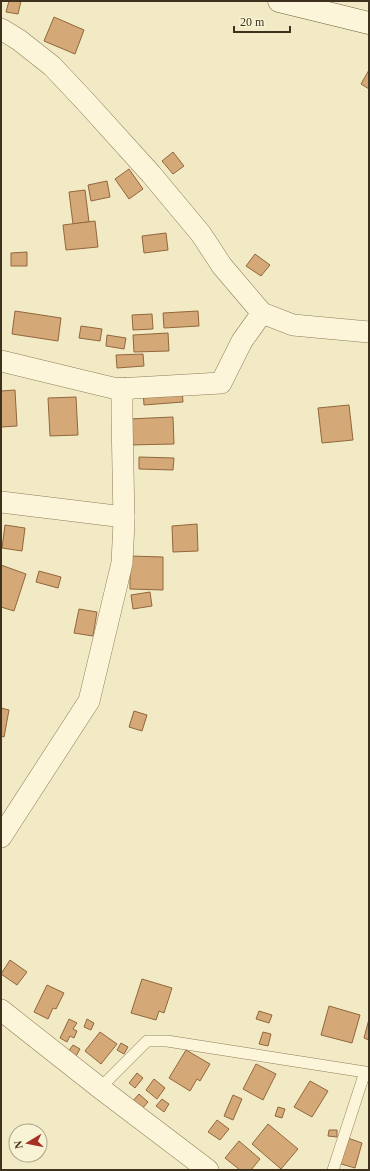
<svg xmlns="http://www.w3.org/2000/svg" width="370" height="1171" font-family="'Times New Roman',serif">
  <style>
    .building { fill: #d4a877; stroke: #91673c }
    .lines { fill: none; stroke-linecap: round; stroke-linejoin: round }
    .lane-casing { stroke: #907c59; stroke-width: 12 }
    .street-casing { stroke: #907c59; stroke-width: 22 }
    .secondary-casing { stroke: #715d3c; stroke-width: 23 }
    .lane { stroke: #fcf5d9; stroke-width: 11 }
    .street { stroke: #fcf5d9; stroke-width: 21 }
    .secondary { stroke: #fcf5d9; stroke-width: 22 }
  </style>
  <rect width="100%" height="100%" fill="#f2eac5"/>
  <!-- building -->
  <g class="building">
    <path d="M9,1H21L18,14L6,12Z"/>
    <path d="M54,17L84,30L75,54L44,41Z"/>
    <path d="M369,70V89L361,84Z"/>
    <path d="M173,152L184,166L173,174L162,161Z"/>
    <path d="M129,169L143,189L129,199L115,179Z"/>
    <path d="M107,181L110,197L91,201L88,185Z"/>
    <path d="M85,190L89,222L73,224L69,192Z"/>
    <path d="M95,221L98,247L66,250L63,225Z"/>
    <path d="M166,233L168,250L144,253L142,236Z"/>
    <path d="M27,252V266H11V253Z"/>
    <path d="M255,254L270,265L261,276L246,266Z"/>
    <path d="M15,311L61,318L58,341L12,334Z"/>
    <path d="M198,311L199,326L164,328L163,313Z"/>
    <path d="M152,314L153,329L133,330L132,315Z"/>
    <path d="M81,326L102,329L100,341L79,338Z"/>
    <path d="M168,333L169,351L134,352L133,335Z"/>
    <path d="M107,335L126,338L124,349L106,346Z"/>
    <path d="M143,354L144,366L117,368L116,355Z"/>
    <path d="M182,389L183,402L144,405L143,391Z"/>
    <path d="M15,390L17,426L1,427V391Z"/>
    <path d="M76,397L78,435L50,436L48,398Z"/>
    <path d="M349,405L353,440L322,443L318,408Z"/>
    <path d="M173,417L174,444L129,445L128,419Z"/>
    <path d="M139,457L174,458L173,470L139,469Z"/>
    <path d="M197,524L198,551L173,552L172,526Z"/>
    <path d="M5,525L25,528L22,551L2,548Z"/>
    <path d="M130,556L163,557V590L130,589Z"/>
    <path d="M1,565L26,574L14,611L1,607Z"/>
    <path d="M39,571L61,577L58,588L36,582Z"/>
    <path d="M150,592L152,606L133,609L131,595Z"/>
    <path d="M79,609L97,612L93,636L74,633Z"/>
    <path d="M1,708L9,710L4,737L1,736Z"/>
    <path d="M134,711L147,715L142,731L129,727Z"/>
    <path d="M10,960L27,972L17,985L1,974Z"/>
    <path d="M142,979L172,988L164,1013L159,1011L156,1020L131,1013Z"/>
    <path d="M47,985L64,993L56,1009L53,1008L48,1019L34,1012Z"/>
    <path d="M329,1006L360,1015L352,1043L321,1035Z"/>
    <path d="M259,1011L272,1015L269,1023L256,1019Z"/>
    <path d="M69,1019L77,1023L73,1029L77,1031L74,1038L70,1036L67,1042L60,1038Z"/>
    <path d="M87,1019L94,1023L91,1030L84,1027Z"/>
    <path d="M369,1019V1040L364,1038Z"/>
    <path d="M100,1032L117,1044L101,1064L85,1051Z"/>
    <path d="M263,1032L271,1034L268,1046L259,1044Z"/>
    <path d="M121,1043L128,1047L124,1054L117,1050Z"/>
    <path d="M73,1045L80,1049L76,1056L68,1052Z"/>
    <path d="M186,1050L210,1064L200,1081L197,1079L190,1091L169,1078Z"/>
    <path d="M256,1064L276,1074L263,1100L243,1089Z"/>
    <path d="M137,1073L143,1078L135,1088L129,1083Z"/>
    <path d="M154,1079L165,1088L157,1099L146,1090Z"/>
    <path d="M310,1081L328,1091L312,1117L294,1107Z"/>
    <path d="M139,1094L148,1102L141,1110L132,1102Z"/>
    <path d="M233,1095L242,1099L233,1120L224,1116Z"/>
    <path d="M162,1099L169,1104L164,1112L156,1106Z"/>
    <path d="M278,1107L285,1109L282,1118L275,1116Z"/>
    <path d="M217,1120L229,1129L220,1140L208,1132Z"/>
    <path d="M268,1124L298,1149L281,1169L252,1144Z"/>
    <path d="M329,1130H337V1137L328,1136Z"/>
    <path d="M345,1137L362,1143L355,1168L338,1163Z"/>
    <path d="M239,1141L260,1159L251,1170H240L225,1158Z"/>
  </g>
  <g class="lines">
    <defs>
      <path id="lane" d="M100,1088L147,1041H167L365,1072L333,1170"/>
      <g id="street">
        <path d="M1,29L19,40L52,66L85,101L151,174L201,234L222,266L262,313L293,325L369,332"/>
        <path d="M1,361L117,389L221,383L242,341L262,313"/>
        <path d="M1,502L124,517"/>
        <path d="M1,837L89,701L122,563L124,522L122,416V388"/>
        <path d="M1,1010L100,1088L208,1170"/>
      </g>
      <path id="secondary" d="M279,1L369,23"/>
    </defs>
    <!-- lane casing -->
    <use href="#lane" class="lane-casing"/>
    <!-- street casing -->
    <use href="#street" class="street-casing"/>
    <!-- secondary casing -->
    <use href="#secondary" class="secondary-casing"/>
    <!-- lane -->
    <use href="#lane" class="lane"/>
    <!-- street -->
    <use href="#street" class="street"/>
    <!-- secondary -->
    <use href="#secondary" class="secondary"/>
  </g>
  <!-- border -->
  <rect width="370" height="1171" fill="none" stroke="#3e311e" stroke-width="4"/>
  <!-- north arrow -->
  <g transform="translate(28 1143) rotate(260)"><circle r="19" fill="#f9f3d5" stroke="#aea58c"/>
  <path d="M0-3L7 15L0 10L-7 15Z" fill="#a53023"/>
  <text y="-6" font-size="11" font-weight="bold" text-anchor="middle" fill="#3e311e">N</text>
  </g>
  <!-- scale -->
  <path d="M234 26v6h56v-6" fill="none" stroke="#3e311e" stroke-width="2"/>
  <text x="240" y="26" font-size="12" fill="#3e311e" stroke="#f9f3d5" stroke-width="3" paint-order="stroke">20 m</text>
</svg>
